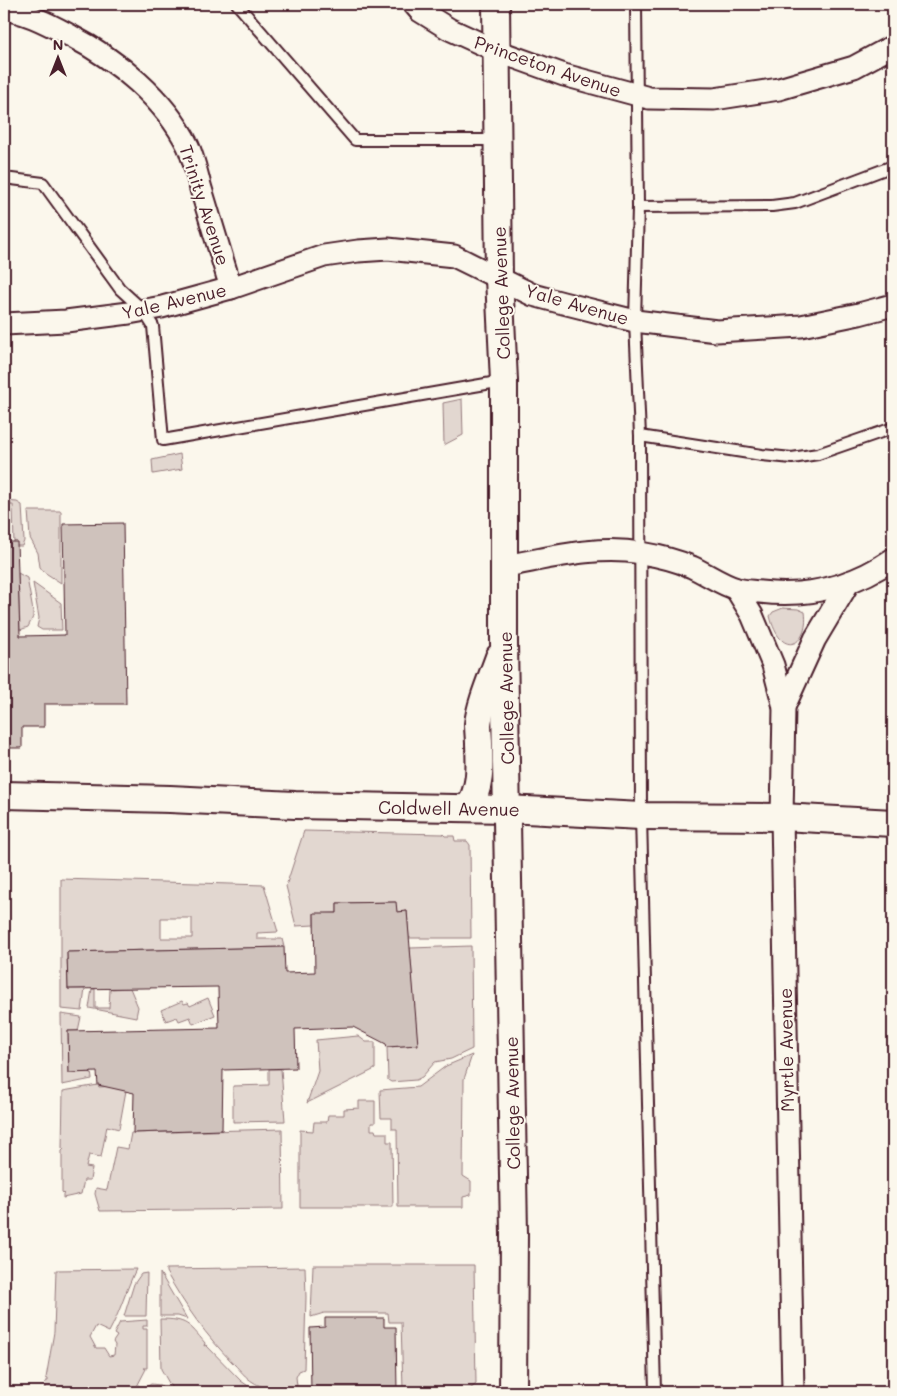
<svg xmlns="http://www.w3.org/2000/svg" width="897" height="1396" font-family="Mali,sans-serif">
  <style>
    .green { fill: #e2d7d0; stroke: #967b7e; fill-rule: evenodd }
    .building { fill: #cfc2bc; stroke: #4a1f2b }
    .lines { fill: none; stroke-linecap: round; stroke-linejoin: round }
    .service-casing { stroke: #4a1f2b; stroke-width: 14 }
    .minor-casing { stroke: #4a1f2b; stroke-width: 25 }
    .tertiary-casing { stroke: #4a1f2b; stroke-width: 30 }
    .service { stroke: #fbf7ec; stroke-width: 10 }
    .minor { stroke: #fbf7ec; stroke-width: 21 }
    .tertiary { stroke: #fbf7ec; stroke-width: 26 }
    .labels { text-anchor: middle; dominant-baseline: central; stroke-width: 4; stroke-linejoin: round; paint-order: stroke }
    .street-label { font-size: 18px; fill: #4a1f2b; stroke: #fbf7ec }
  </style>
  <rect width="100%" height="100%" fill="#fbf7ec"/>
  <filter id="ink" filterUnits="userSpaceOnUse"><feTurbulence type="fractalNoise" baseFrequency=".02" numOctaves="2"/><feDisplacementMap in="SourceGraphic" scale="10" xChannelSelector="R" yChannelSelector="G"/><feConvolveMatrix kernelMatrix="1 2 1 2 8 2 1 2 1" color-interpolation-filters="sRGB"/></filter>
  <g filter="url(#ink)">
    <!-- green -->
    <g class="green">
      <path d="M462,399L463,435L444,445L443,403Z"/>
      <path d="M180,454L182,469L153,474L152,460Z"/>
      <path d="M4,501L17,502L22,505L24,541L22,546H14L13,505H4Z"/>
      <path d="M28,511H61V583L44,572L40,567L38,553L30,538Z"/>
      <path d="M18,573L27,578L33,611V617L28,627L20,630Z"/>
      <path d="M33,583L61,603L62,630H42L37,627L39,618Z"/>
      <path d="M783,608L798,609L805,612C810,645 781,661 770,616L773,612Z"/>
      <path d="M304,831L443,834L445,836H454L455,841H467L470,845L471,938H409L407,911L397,912L395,902L337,903V913L314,914V925L296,926L286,886Z"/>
      <path d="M61,879L264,885L278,932L257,933V939H282L284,947L67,952L68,989H85L82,1011L61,1009ZM161,918H192V938H161Z"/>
      <path d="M471,946L472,1049L451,1059L435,1062L422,1077L416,1080L391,1082L388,1080L387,1047L417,1045L410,948Z"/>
      <path d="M130,988L138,1007L136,1017L89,1008L92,989H95V1008H109L110,989Z"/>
      <path d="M208,998L215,1015L193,1024L190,1017L179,1021L177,1017L166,1021L161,1010L182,1001L184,1004L188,1003L190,1006Z"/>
      <path d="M61,1014L81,1017L78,1031H68L69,1073L91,1072L92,1079L62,1085Z"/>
      <path d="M358,1036L366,1042H375V1069L307,1103L318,1071L316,1040Z"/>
      <path d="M472,1055L464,1079L463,1176L471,1181V1195L463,1197V1207H398L397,1129H392V1118H381L380,1090L418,1087L446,1066Z"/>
      <path d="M269,1069H281L285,1121L233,1122V1086L269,1085Z"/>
      <path d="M98,1085L99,1087L127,1085L119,1129L107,1126L101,1157L89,1155L86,1167L92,1168L90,1180H84L81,1194L63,1198V1194H64L62,1192V1151L64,1149L62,1148L63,1091Z"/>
      <path d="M359,1101H375V1123H371V1130H375L376,1133H387V1142H392L393,1207H300V1130L313,1131L314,1122H327L328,1115H344V1109L359,1108Z"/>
      <path d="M282,1129L283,1209L100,1211L95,1194L96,1188L107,1190L116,1147L128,1149L131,1133Z"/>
      <path d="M313,1265H474L476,1384L469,1390L464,1391L403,1389L401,1322H389L388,1313H324L311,1317Z"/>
      <path d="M305,1267L306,1297L304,1369L299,1371L296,1377L297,1386C284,1393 265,1390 253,1382C246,1378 240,1370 234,1364C206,1336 185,1306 166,1272V1269Z"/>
      <path d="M136,1269C126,1290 120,1312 109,1332L96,1326L90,1337L96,1348H104L109,1356L114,1355L115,1345L113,1342L117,1336L114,1334L120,1322L147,1320V1326H143V1329H147V1368H144L146,1369L134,1392H44L46,1381H48V1379L46,1378L54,1332L56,1270Z"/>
      <path d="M147,1273L146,1316H124L134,1284L141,1274Z"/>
      <path d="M160,1273L187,1319L178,1316H160Z"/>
      <path d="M160,1319C187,1319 189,1324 205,1343L204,1346L206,1345L241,1381L257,1392H174L161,1369Z"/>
      <path d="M151,1384L160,1385L166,1392H142L148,1386Z"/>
    </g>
    <!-- building -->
    <g class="building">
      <path d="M123,523L126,704H44V727H22V748H4V542H17L20,636L65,635L63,524Z"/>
      <path d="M396,902L397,912L407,911L418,1045L387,1047L386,1044L353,1027L295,1029L296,1068L223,1070L222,1130L133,1133L134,1093L98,1085L97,1072L69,1073L68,1031L219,1028L218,987L68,989L67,952L284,947L285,973L315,972L314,913H337V903Z"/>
      <path d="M325,1318H384V1327H396L397,1392H311L310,1328L325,1327Z"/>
    </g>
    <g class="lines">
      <defs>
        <g id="service">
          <path d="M237,4L355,140H497"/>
          <path d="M636,4L638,207L635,321L640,436L641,816L655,1392"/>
          <path d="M4,178L43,183L120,289L143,310L153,326L163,440L503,381"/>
          <path d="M638,207L772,206L795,203L893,166"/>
          <path d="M640,436L762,455L792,458L818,454L893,428"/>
        </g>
        <g id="minor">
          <path d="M414,4L420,11L449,29L497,51L564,75L649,98L714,99L779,89L854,67L893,46"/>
          <path d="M4,10C23,10 53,26 71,36C116,59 165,99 188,146C194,159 197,175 201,189C211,222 221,255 231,288"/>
          <path d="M4,324L66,321L129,313L162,307L231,288L324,256L358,251L388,249L454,256L533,295L563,303L635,321L717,331L801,326L859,314L893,305"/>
          <path d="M505,566C550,558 596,545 641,553C659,556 676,560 692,567C707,574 722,585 737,589C744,591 752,591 760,592C809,598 852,587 893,559"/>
          <path d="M736,589L752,615L773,665L784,707"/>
          <path d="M793,1392L782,817L784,707L815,639L849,582"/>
        </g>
        <g id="tertiary">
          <path d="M496,4L499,278L504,381V643L514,1234L513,1392"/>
          <path d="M4,795L170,799L295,805L507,809L641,816L782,817L893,823"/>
          <path d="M469,808C481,785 480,769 479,744C479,738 478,731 478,724C480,704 492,677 499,657"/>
        </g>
      </defs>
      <!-- service casing -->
      <use href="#service" class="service-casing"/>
      <!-- minor casing -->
      <use href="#minor" class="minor-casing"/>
      <!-- tertiary casing -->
      <use href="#tertiary" class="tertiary-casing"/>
      <!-- service -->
      <use href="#service" class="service"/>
      <!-- minor -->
      <use href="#minor" class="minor"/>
      <!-- tertiary -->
      <use href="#tertiary" class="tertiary"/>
    </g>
  </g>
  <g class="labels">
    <!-- street labels -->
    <g class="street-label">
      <text transform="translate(548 66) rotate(19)">Princeton Avenue</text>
      <text transform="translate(205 205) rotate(72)">Trinity Avenue</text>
      <text transform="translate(501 293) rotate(-92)">College Avenue</text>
      <text transform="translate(174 301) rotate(-13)">Yale Avenue</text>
      <text transform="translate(577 304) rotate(16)">Yale Avenue</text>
      <text transform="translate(506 698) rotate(-91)">College Avenue</text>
      <text transform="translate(449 808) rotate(1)">Coldwell Avenue</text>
      <text transform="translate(786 1050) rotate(-91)">Myrtle Avenue</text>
      <text transform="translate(512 1103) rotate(-91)">College Avenue</text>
    </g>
  </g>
  <!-- margin -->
  <rect width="897" height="1396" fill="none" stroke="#fbf7ec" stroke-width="20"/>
  <rect x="10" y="10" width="877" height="1376" fill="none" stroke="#4a1f2b" stroke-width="2" filter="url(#ink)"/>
  <!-- north arrow -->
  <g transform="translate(58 58)" stroke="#fbf7ec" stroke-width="4" paint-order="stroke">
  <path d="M0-4L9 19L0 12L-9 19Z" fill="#4a1f2b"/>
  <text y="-8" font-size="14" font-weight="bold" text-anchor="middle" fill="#4a1f2b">N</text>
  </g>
</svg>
